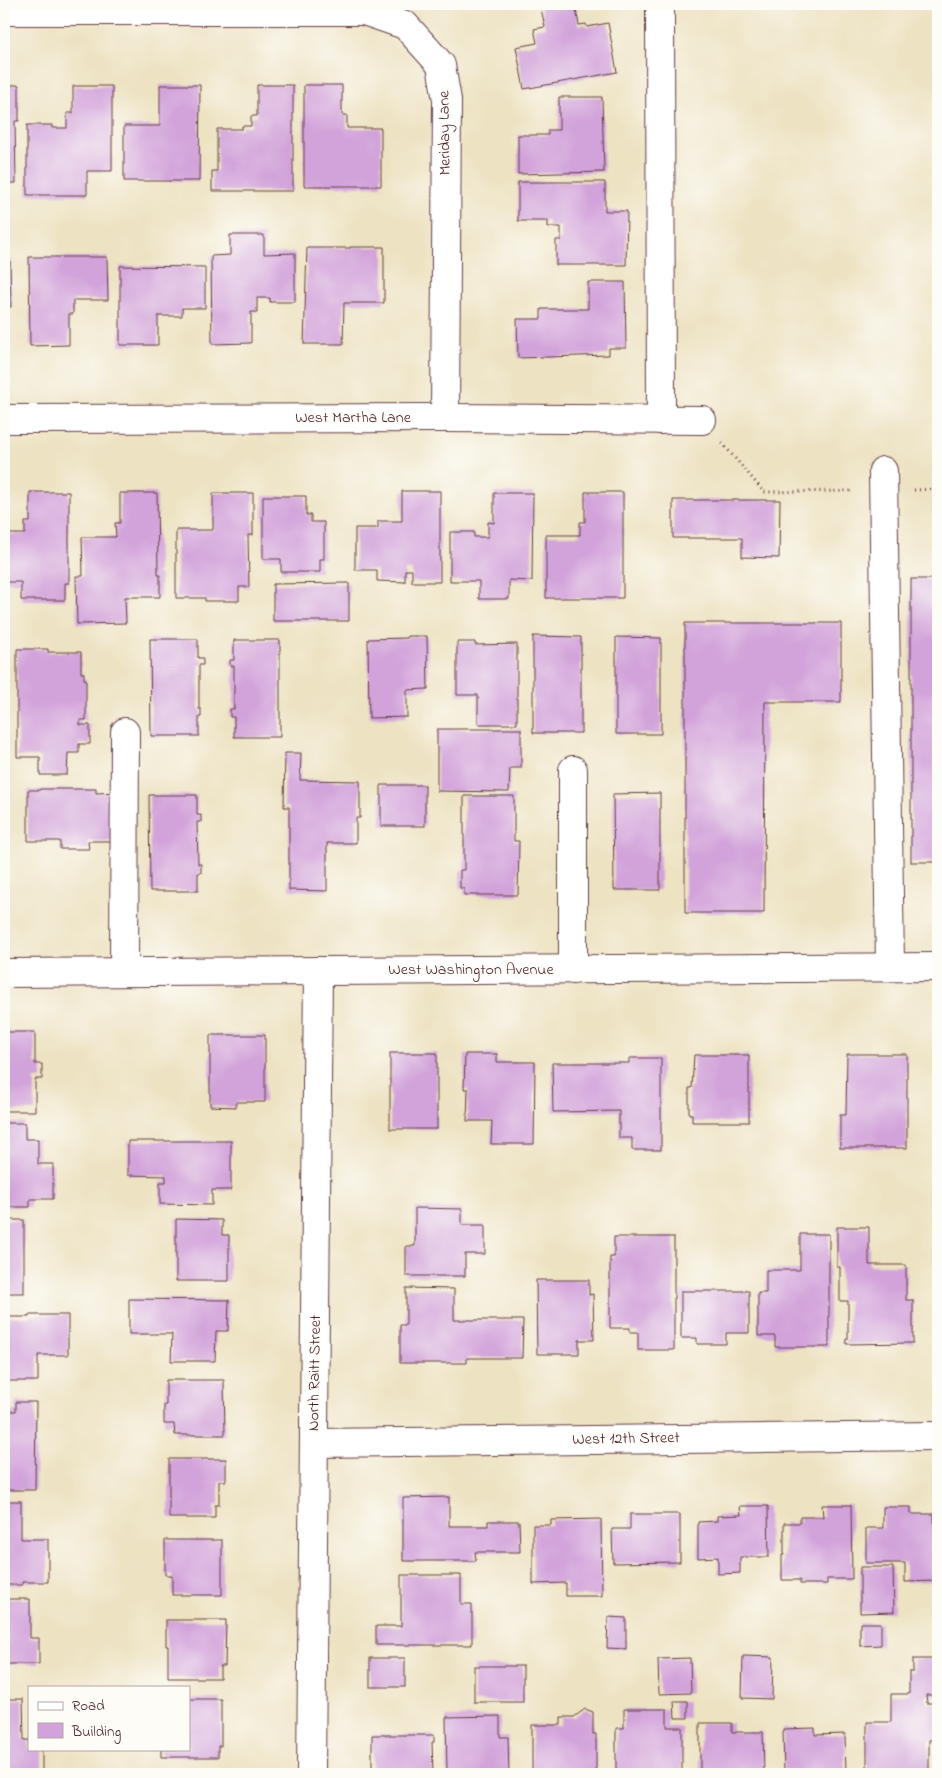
<svg xmlns="http://www.w3.org/2000/svg" width="942" height="1778" font-family="'Indie Flower',sans-serif">
  <style>
    .building { fill: #d2a3da }
    .lines { fill: none; stroke-linecap: round; stroke-linejoin: round }
    .minor-casing { stroke: #623c42; stroke-width: 30 }
    .path { stroke: #623c42; stroke-width: 3; stroke-dasharray: 1 4; stroke-linecap: butt }
    .minor { stroke: #fff; stroke-width: 28 }
    .labels { text-anchor: middle; dominant-baseline: central; stroke-width: 4; stroke-linejoin: round; paint-order: stroke }
    .street-label { font-size: 16px; fill: #4a1f2b; stroke: #fdfcf7 }
  </style>
  <rect width="100%" height="100%" fill="#fdfcf7"/>
  <filter id="ink" filterUnits="userSpaceOnUse"><feTurbulence type="fractalNoise" baseFrequency=".02" numOctaves="2"/><feDisplacementMap in="SourceGraphic" scale="10" xChannelSelector="R" yChannelSelector="G"/><feConvolveMatrix kernelMatrix="1 2 1 2 8 2 1 2 1" color-interpolation-filters="sRGB"/></filter>
  <filter id="wash" filterUnits="userSpaceOnUse"><feTurbulence type="fractalNoise" baseFrequency=".0096" numOctaves="4" result="noise"/><feDisplacementMap in="SourceGraphic" scale="20" xChannelSelector="R" yChannelSelector="G"/><feGaussianBlur stdDeviation="1.12" result="paint"/><feColorMatrix in="noise" values="0 0 0 0 0 0 0 0 0 0 0 0 0 0 0 0 0 1.4 0 .05"/><feComposite in="paint" operator="in"/></filter>
  <g filter="url(#wash)">
    <rect width="100%" height="100%" fill="#ede2c2"/>
    <g id="blocks">
      <!-- building -->
      <g class="building">
        <path d="M540,4H575L579,25L586,24L587,27L608,23L617,72L524,89L516,47L537,43L534,29L545,27Z"/>
        <path d="M4,85H19V121H15L16,183H4Z"/>
        <path d="M160,85H200L199,181H124V126H160Z"/>
        <path d="M257,85H293V191H212V171H217V129H242V126H251V116H257Z"/>
        <path d="M304,85H342V115H347V128H381V186H304Z"/>
        <path d="M73,86H112V171H87V195H27V125H52V128H67V113H73Z"/>
        <path d="M559,97H602L604,172L518,174V135H548V130H559Z"/>
        <path d="M518,182H605V211H627L626,265H556V240H561V227H548V221H518Z"/>
        <path d="M230,235H264V254L295,253V302H270V298H257V312H251V343L212,344L211,256L230,255Z"/>
        <path d="M350,247H384V303H344L343,344H304L307,248H350Z"/>
        <path d="M29,257H107L108,300H73V314H69V345L30,346Z"/>
        <path d="M4,259H10L11,307H4Z"/>
        <path d="M120,266L205,267V308H182V316H158V345H120Z"/>
        <path d="M588,282H625L626,348H609V355L518,358L517,319H541V309H588Z"/>
        <path d="M402,491H440V582H412V570H405V582L377,581V570H355V528H378V521H402Z"/>
        <path d="M30,492H69V583H65V600H21V582H4V534H25V522H30Z"/>
        <path d="M585,492H623V598H546V535H580V522H585Z"/>
        <path d="M120,493H157L158,575H160V597H125L126,623L77,624L76,576H83L82,537H116L115,523H120Z"/>
        <path d="M213,493H253V535H248L249,587H239V601H205V598H176V530H213Z"/>
        <path d="M494,493H533L532,581L509,580V599H479V581H450V532H474V537H488V522L494,523Z"/>
        <path d="M263,496H306V515H311V522H324V559H320V572H281V559H263Z"/>
        <path d="M673,500H780L779,558L742,557V538H673Z"/>
        <rect x="911" y="579" width="27" height="283"/>
        <path d="M349,583V621H273V584Z"/>
        <path d="M685,623H841V702H765L764,913H685Z"/>
        <path d="M407,636H427L428,689L407,690V717L369,718L368,639L407,638Z"/>
        <path d="M533,636L581,637V733H533Z"/>
        <path d="M616,637L661,638V734H616Z"/>
        <path d="M150,639H198V658H203V665H199V709H201V717H199V736H151Z"/>
        <path d="M234,640H280V737H234V717H230V709H234V666H230V660H234Z"/>
        <path d="M457,642H475V645L517,644V724H478V695H457Z"/>
        <path d="M17,649H48V652H81V673H84V679H86V720H80V725H90V744H79V753H68L67,775H40V757H17Z"/>
        <path d="M437,729H521V768H510L509,792L437,791Z"/>
        <path d="M285,753H301L300,780L360,781V818H356V843H327V891L289,890V807H284Z"/>
        <rect x="381" y="785" width="44" height="41"/>
        <path d="M40,789H96V793L119,792V841H88L89,849H60V841H28V790H40Z"/>
        <path d="M660,793V890H614L613,794Z"/>
        <path d="M149,795H197V815H201V822H197L198,864H201V873H198V891H150Z"/>
        <path d="M464,796H514V841H519L518,895H464V888H460V870H464Z"/>
        <path d="M4,1032H35V1064H42V1079H35V1111H4Z"/>
        <path d="M210,1035H265V1102H236V1107L210,1106Z"/>
        <rect x="390" y="1053" width="47" height="76"/>
        <path d="M465,1054H497V1062H535L534,1144H491L492,1121H467L468,1089H464Z"/>
        <path d="M847,1054H907V1148H840V1115H846Z"/>
        <path d="M694,1055H749V1122H692V1114H689V1088H692Z"/>
        <path d="M629,1058H661V1150H632V1138H619V1111L553,1112L552,1063H629Z"/>
        <path d="M4,1123H25V1139H38V1164H53V1199H30V1207H4Z"/>
        <path d="M128,1141H231V1190H212V1205L160,1204V1182H166V1176L128,1175Z"/>
        <path d="M415,1208L462,1209V1225H485V1254H465V1276H406V1246H415Z"/>
        <path d="M176,1219L222,1220V1235H229V1281H176Z"/>
        <rect x="4" y="1220" width="20" height="73"/>
        <path d="M837,1227H869V1265H906V1300H913V1343L846,1344V1339H848V1301H840V1267H837Z"/>
        <path d="M800,1234H829V1347H775V1336H758V1293H766V1270H800Z"/>
        <path d="M614,1237H674V1350H638V1332H630V1328H610V1257H614Z"/>
        <path d="M536,1280H589V1295L593,1294L594,1340H579V1354H537Z"/>
        <path d="M406,1288L454,1289V1320H523L522,1358H467V1363H400V1325H406Z"/>
        <path d="M681,1291H749V1333H726V1344H697V1338H681Z"/>
        <path d="M129,1299L229,1300L228,1331H216L215,1361H171L172,1334H129Z"/>
        <path d="M29,1315H68V1355H38V1381H4V1317H29Z"/>
        <path d="M166,1380H224L225,1435H175L174,1424H164V1405H166Z"/>
        <path d="M16,1402H36L35,1490H4V1411H16Z"/>
        <path d="M169,1459H226V1481H219V1505H215V1518H169Z"/>
        <path d="M449,1497V1526H488V1521H519L520,1552H475L476,1561H403V1498Z"/>
        <path d="M4,1501H21V1539H48V1582H22V1585H4Z"/>
        <path d="M822,1505H851L852,1579H827V1584H800V1580H782V1555H784V1523H800V1517H823Z"/>
        <path d="M740,1506H768L769,1557H740V1573L718,1574V1557L698,1558V1522L717,1521V1516L741,1515Z"/>
        <path d="M883,1507H911V1514H934L935,1581L905,1582V1563H866V1528H883Z"/>
        <path d="M630,1514H680V1562L613,1563L612,1529H630Z"/>
        <path d="M601,1519L602,1596H566V1583L533,1584V1525H551V1520Z"/>
        <path d="M165,1540H222V1595H172V1575H165Z"/>
        <path d="M860,1567H893L894,1612L860,1613Z"/>
        <path d="M401,1575H461V1604H472V1645H376V1626H401Z"/>
        <path d="M4,1599H30V1638H39V1664H4Z"/>
        <path d="M608,1617L626,1618V1649L607,1648Z"/>
        <path d="M166,1620H226L225,1666H220V1678H168V1646H166Z"/>
        <path d="M860,1623H881V1645L860,1646Z"/>
        <path d="M743,1656L773,1657L772,1699L742,1698Z"/>
        <rect x="370" y="1658" width="35" height="29"/>
        <path d="M690,1658L691,1693L659,1694L658,1659Z"/>
        <path d="M913,1659H938V1695H926L927,1703H938V1740H929V1774H867V1722H891V1694H909V1672H913Z"/>
        <rect x="474" y="1666" width="49" height="36"/>
        <path d="M4,1699H23L24,1740H29V1749H42V1773H4Z"/>
        <path d="M189,1699H221V1746H218V1757H161V1749H189Z"/>
        <path d="M674,1701H688V1718H675Z"/>
        <path d="M585,1709L593,1712V1734H596V1774H532V1725H561V1717H574Z"/>
        <path d="M624,1709H667V1727H682V1774H616V1728H624Z"/>
        <path d="M500,1716V1737H508L509,1774H447L446,1717Z"/>
        <path d="M700,1723H732V1732H763L764,1774H700Z"/>
        <path d="M815,1728V1735L845,1734L846,1774H784L783,1729Z"/>
        <path d="M372,1735H434V1742H432L433,1774H372Z"/>
      </g>
    </g>
  </g>
  <g filter="url(#ink)">
    <use href="#blocks" fill-opacity="0" stroke="#623c42" stroke-width="1"/>
    <g class="lines">
      <defs>
        <g id="minor">
          <path d="M660,4L661,420"/>
          <path d="M4,11H364L405,25L441,65L447,100L445,418"/>
          <path d="M4,419L445,418L702,420"/>
          <path d="M883,471L890,967"/>
          <path d="M573,770V970"/>
          <path d="M124,972L125,732"/>
          <path d="M4,973L938,967"/>
          <path d="M314,1443L938,1436"/>
          <path d="M311,1774L318,971"/>
        </g>
      </defs>
      <!-- minor casing -->
      <use href="#minor" class="minor-casing"/>
      <!-- path -->
      <g class="path">
        <path d="M722,443L764,492L853,491"/>
        <path d="M914,490L938,489"/>
      </g>
      <!-- minor -->
      <use href="#minor" class="minor"/>
    </g>
  </g>
  <g class="labels">
    <!-- street labels -->
    <g class="street-label">
      <text transform="translate(445 133) rotate(-91)">Meriday Lane</text>
      <text x="353" y="418">West Martha Lane</text>
      <text x="471" y="970">West Washington Avenue</text>
      <text transform="translate(315 1373) rotate(-89)">North Raitt Street</text>
      <text transform="translate(626 1439) rotate(-1)">West 12th Street</text>
    </g>
  </g>
  <!-- margin -->
  <rect width="942" height="1778" fill="none" stroke="#fdfcf7" stroke-width="20"/>
  <!-- legend -->
  <rect x="28" y="1686" width="162" height="65" fill="#fdfcf7" stroke="#b5a4a5"/>
  <rect x="38" y="1702" width="25" height="8" fill="#ffffff" stroke="#b5a4a5"/>
  <text x="72" y="1710" font-size="15" fill="#4a1f2b">Road</text>
  <rect x="38" y="1723" width="25" height="15" fill="#d2a3da" stroke="#b5a4a5"/>
  <text x="72" y="1736" font-size="15" fill="#4a1f2b">Building</text>
</svg>
